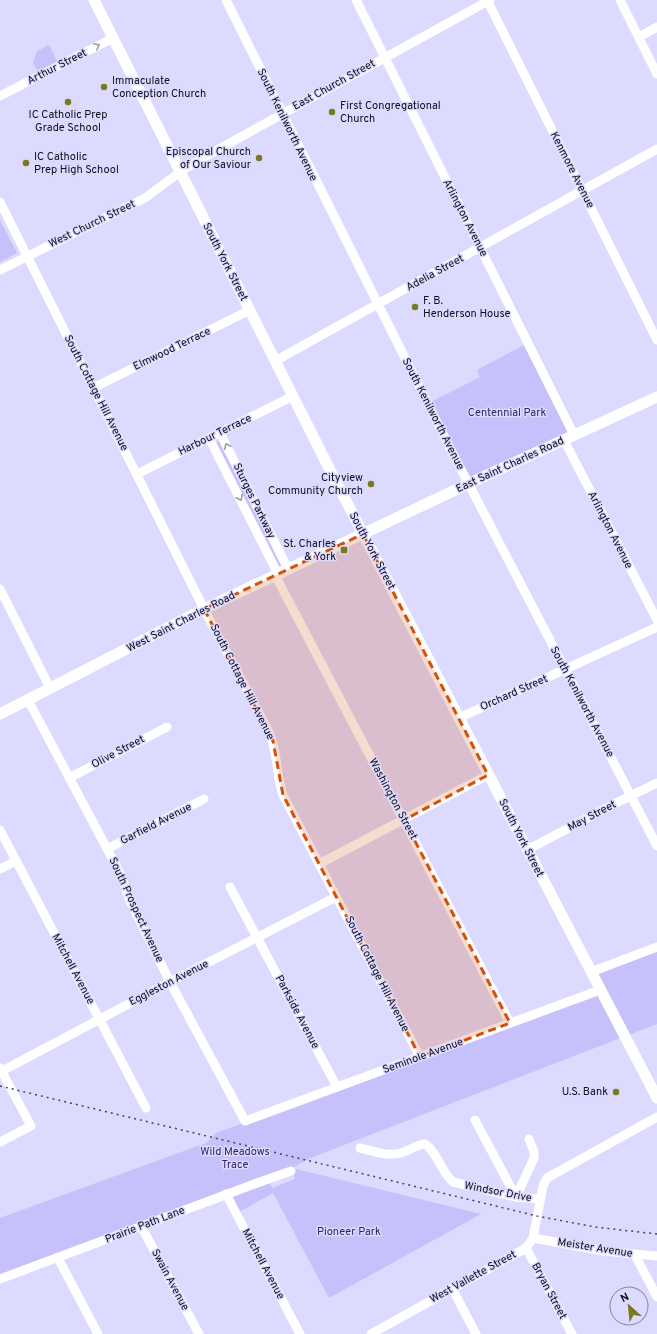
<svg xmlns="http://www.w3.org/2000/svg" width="657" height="1334" font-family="Overpass,sans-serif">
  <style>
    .green { fill: #c6c1fa }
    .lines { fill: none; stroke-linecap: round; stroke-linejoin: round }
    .minor { stroke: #fff; stroke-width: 9 }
    .major { stroke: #fff; stroke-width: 11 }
    .rail { stroke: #464557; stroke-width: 1.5; stroke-dasharray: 2 4; stroke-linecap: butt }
    .oneway { stroke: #9f9ea3 }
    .marked { fill: #d2510d; fill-opacity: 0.2; stroke: #d2510d; stroke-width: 3; stroke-dasharray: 8 5; stroke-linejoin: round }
    .poi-dot { fill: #7a7920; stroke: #dcdafe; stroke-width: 1.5 }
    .labels { text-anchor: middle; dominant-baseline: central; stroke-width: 3; stroke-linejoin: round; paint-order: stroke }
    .street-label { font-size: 11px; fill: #0e0d19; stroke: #dcdafe }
    .poi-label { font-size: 11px; fill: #0e0d19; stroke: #dcdafe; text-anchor: start }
    .park-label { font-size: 11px; fill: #322268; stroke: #dcdafe }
  </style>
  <rect width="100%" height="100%" fill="#dcdafe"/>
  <!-- green -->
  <g class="green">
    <path d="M49,45L58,63L38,72L33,63L37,51Z"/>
    <path d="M0,220L17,253L0,262Z"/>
    <path d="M524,345L569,433L470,479L431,402L480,377L477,370Z"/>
    <path d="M222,440L284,565L277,568L215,443Z"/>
    <path d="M657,952V1024L313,1157L292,1168L481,1214L329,1298L273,1193L239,1212L231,1197L270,1183L272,1188L295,1179L291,1169L0,1282V1218L206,1143L216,1133L605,991L596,974Z"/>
  </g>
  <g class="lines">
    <!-- minor -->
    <g class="minor">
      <path d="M226,0L451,450L657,846"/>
      <path d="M356,0L574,435"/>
      <path d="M487,0L657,340"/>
      <path d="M620,0L657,74"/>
      <path d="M639,37L657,27"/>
      <path d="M0,96L113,38"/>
      <path d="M0,202L204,609L269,732C278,753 276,775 283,795L420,1057"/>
      <path d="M0,270L145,198L180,172L208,155L490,0"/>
      <path d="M275,361L657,149"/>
      <path d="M93,388L250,310"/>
      <path d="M220,433L288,569"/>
      <path d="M209,438L278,574"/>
      <path d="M564,440L657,620"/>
      <path d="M137,474L293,396"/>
      <path d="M275,575L510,1023"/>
      <path d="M0,589L50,688"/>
      <path d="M28,700L121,875L130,901L170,982L245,1121L600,990"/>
      <path d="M459,718L657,627"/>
      <path d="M69,778L167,727"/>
      <path d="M0,830L146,1108"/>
      <path d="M107,849L204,799"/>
      <path d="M527,850L618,802L657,783"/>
      <path d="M319,864L488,775"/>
      <path d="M0,869L16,861"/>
      <path d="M230,887L337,1087"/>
      <path d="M591,972L657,947"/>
      <path d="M0,1068L31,1126L0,1142"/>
      <path d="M2,1071L170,982L336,897"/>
      <path d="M475,1120L516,1197"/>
      <path d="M360,1148C373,1151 387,1157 401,1153C410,1150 416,1145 425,1144C438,1153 441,1172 453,1182L516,1197L540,1199"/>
      <path d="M226,1194L300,1334"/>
      <path d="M516,1197L534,1158V1152L529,1139"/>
      <path d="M141,1226L199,1334"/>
      <path d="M533,1238L603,1251L657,1256"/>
      <path d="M526,1248L572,1334"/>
      <path d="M635,1255L657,1297"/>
      <path d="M58,1258L98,1334"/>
      <path d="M0,1279L257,1183L291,1171"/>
      <path d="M452,1288L476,1334"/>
      <path d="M371,1334L526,1248L533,1238L543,1186L547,1178L657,1117"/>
    </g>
    <!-- major -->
    <g class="major">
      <path d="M94,0L332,474L657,1098"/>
      <path d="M0,714L204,609L468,484L657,397"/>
    </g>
    <!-- rail -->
    <path class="rail" d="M0,1086L537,1216L595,1227L657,1234"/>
  </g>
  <!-- one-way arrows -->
  <defs><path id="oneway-chevron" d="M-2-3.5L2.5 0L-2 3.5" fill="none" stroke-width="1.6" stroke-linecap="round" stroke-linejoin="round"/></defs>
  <g class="oneway">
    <use href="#oneway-chevron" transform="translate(97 46) rotate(-27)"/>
    <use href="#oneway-chevron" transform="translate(227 446) rotate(-116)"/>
    <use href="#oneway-chevron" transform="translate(240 498) rotate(63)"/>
  </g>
  <!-- marked area -->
  <path class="marked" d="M363,534L488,775L404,820L510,1023L420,1057L283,795L273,741L204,609Z"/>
  <!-- markers -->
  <g class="poi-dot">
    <circle cx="104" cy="87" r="4"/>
    <circle cx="68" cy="102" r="4"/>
    <circle cx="332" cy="112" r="4"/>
    <circle cx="259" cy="158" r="4"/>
    <circle cx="26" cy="163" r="4"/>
    <circle cx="415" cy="307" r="4"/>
    <circle cx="371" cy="484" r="4"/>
    <rect x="340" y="546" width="8" height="8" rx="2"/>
    <circle cx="616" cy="1092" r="4"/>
  </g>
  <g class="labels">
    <!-- street labels -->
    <g class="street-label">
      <text transform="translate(57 67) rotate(-27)">Arthur Street</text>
      <text transform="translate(334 85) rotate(-29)">East Church Street</text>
      <text transform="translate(287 125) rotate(64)">South Kenilworth Avenue</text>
      <text transform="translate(572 170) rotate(63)">Kenmore Avenue</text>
      <text transform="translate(465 218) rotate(63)">Arlington Avenue</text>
      <text transform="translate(92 224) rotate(-26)">West Church Street</text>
      <text transform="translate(225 262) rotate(63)">South York Street</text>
      <text transform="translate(435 273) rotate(-29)">Adelia Street</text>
      <text transform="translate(172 349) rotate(-26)">Elmwood Terrace</text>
      <text transform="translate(96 393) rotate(63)">South Cottage Hill Avenue</text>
      <text transform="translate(433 414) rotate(63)">South Kenilworth Avenue</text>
      <text transform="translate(215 435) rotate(-26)">Harbour Terrace</text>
      <text transform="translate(510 465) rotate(-25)">East Saint Charles Road</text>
      <text transform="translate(254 501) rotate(64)">Sturges Parkway</text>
      <text transform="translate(610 530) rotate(63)">Arlington Avenue</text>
      <text transform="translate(372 551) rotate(62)">South York Street</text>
      <text transform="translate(181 622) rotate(-27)">West Saint Charles Road</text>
      <text transform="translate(242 682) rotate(63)">South Cottage Hill Avenue</text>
      <text transform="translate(514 693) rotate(-24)">Orchard Street</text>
      <text transform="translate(582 702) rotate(62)">South Kenilworth Avenue</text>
      <text transform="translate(118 752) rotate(-28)">Olive Street</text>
      <text transform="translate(393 799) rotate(62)">Washington Street</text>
      <text transform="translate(592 816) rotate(-28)">May Street</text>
      <text transform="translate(156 824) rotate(-27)">Garfield Avenue</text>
      <text transform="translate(521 838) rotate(63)">South York Street</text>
      <text transform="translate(136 910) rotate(65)">South Prospect Avenue</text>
      <text transform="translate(73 969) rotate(62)">Mitchell Avenue</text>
      <text transform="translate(377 974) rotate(63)">South Cottage Hill Avenue</text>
      <text transform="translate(169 983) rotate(-27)">Eggleston Avenue</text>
      <text transform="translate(297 1012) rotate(62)">Parkside Avenue</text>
      <text transform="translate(423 1056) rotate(-20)">Seminole Avenue</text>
      <text transform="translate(498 1192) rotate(11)">Windsor Drive</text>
      <text transform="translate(145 1225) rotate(-21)">Prairie Path Lane</text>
      <text transform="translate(595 1248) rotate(9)">Meister Avenue</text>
      <text transform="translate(263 1264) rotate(62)">Mitchell Avenue</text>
      <text transform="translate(473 1277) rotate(-29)">West Vallette Street</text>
      <text transform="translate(170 1280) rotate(62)">Swain Avenue</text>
      <text transform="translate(549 1291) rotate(62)">Bryan Street</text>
    </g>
    <!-- poi labels -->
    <g class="poi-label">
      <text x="112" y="81">Immaculate<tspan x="112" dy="13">Conception Church</tspan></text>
      <text x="340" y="106">First Congregational<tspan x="340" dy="13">Church</tspan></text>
      <text x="68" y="115" text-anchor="middle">IC Catholic Prep<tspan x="68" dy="13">Grade School</tspan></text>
      <text x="251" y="152" text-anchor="end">Episcopal Church<tspan x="251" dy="13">of Our Saviour</tspan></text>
      <text x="34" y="157">IC Catholic<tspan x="34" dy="13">Prep High School</tspan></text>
      <text x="423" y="301">F. B.<tspan x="423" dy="13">Henderson House</tspan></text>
      <text x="363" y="478" text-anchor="end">Cityview<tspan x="363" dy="13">Community Church</tspan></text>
      <text x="336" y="544" text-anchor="end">St. Charles<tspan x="336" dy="13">&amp; York</tspan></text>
      <text x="608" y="1092" text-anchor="end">U.S. Bank</text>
    </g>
    <!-- park labels -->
    <g class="park-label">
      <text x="507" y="413">Centennial Park</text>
      <text x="235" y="1152">Wild Meadows<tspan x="235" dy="13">Trace</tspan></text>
      <text x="349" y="1232">Pioneer Park</text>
    </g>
  </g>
  <!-- north arrow -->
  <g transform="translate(629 1306) rotate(333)"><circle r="19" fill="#dcdafe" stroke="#8a88a2"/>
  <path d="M0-3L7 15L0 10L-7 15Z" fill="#7a7920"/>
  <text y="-6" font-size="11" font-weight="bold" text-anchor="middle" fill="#0e0d19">N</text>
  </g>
</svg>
